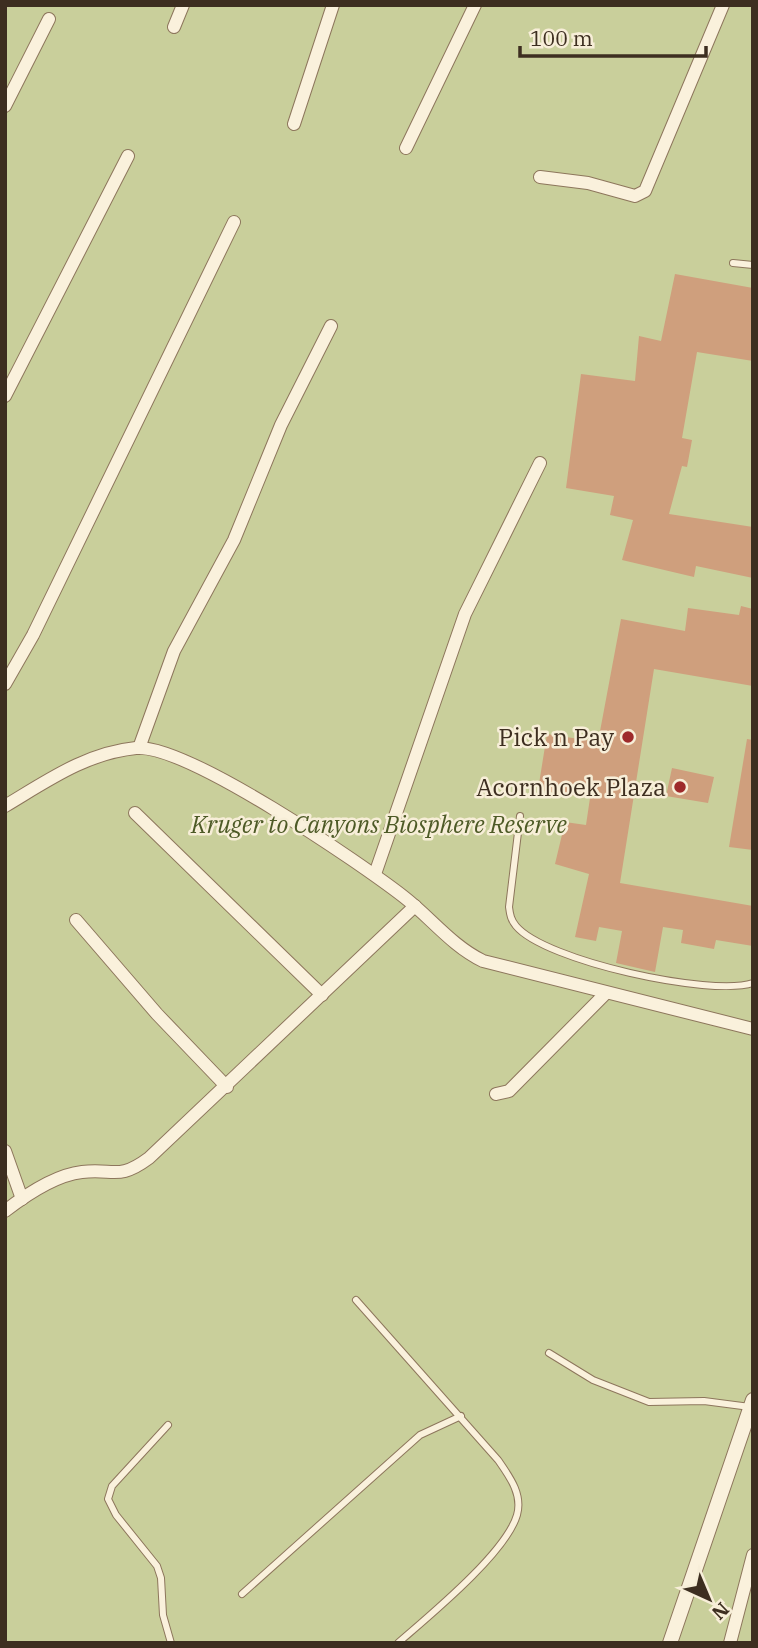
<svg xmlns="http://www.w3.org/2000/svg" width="758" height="1648" font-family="'IBM Plex Serif',serif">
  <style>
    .green { fill: #c9cf9b }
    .building { fill: #cf9f7d }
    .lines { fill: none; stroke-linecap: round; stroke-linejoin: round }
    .service-casing { stroke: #8d765c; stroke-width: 8 }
    .minor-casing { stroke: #8d765c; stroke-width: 14 }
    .tertiary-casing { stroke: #8d765c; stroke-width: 16 }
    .service { stroke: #faf1dc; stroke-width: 6 }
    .minor { stroke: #faf1dc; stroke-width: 12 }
    .tertiary { stroke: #faf1dc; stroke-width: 14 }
    .poi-dot { fill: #9e2a2b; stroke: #f7eed8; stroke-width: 2.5 }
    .labels { text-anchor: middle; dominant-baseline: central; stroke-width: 5; stroke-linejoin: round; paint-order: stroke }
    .poi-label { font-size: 24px; fill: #3d2e20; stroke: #f7eed8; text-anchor: end }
    .park-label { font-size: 24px; font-style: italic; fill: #4d5a26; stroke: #f7eed8 }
  </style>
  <rect width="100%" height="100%" fill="#f0e4c8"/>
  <!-- green -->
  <rect class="green" x="5" y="5" width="748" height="1638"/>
  <!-- building -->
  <g class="building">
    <path d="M675,274L753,288V361L697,352L682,438L692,440L687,467L682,466L669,514L753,527V578L696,566L694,577L622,560L633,520L610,515L614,496L566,488L581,374L635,381L639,336L661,341Z"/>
    <path d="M741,606L753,609V686L654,669L620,883L753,906V946L716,940L714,949L681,943L683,930L663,927L655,972L616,963L622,931L599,927L596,941L575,937L589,874L555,864L565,822L586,825L590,798L538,790L547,734L598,742L621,619L685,631L688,608L739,615Z"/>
    <path d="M747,739L753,740V850L729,847Z"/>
    <path d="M672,768L714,777L708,803L666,796Z"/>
  </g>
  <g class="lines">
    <defs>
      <g id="service">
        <path d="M733,263L753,265"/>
        <path d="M520,816L509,907C510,915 511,920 516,926C545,961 711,997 753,983"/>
        <path d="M356,1300L498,1460C509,1476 523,1494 517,1515C506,1553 429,1616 398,1643"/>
        <path d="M549,1353L593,1380L649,1402L704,1401L750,1407"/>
        <path d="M168,1425L112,1486L108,1499L116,1515L157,1566L161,1578L163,1615L171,1643"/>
        <path d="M242,1594L420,1435L461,1416"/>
      </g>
      <g id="minor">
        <path d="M174,27L183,5"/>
        <path d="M5,106L49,19"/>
        <path d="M294,124L333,5"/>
        <path d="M406,148L475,5"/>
        <path d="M540,177L588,183L635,196L645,191L723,5"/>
        <path d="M5,396L128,156"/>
        <path d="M5,684L33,635L234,222"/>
        <path d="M139,748L174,651L234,540L281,425L331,326"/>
        <path d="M5,806C47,781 86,753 136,748C187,744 360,863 404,897C431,918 452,946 483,961L753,1029"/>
        <path d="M135,813L322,995"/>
        <path d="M375,874L465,614L540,463"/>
        <path d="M76,920L157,1014L227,1087"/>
        <path d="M496,1094L509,1091L605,994"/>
        <path d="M5,1151L22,1199"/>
        <path d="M5,1211C27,1194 55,1175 82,1172C114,1168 118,1181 149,1158L415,906"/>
        <path d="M730,1643L753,1555"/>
      </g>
      <path id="tertiary" d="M670,1643L753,1400"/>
    </defs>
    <!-- service casing -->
    <use href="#service" class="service-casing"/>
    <!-- minor casing -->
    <use href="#minor" class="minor-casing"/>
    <!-- tertiary casing -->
    <use href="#tertiary" class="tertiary-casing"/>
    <!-- service -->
    <use href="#service" class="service"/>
    <!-- minor -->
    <use href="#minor" class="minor"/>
    <!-- tertiary -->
    <use href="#tertiary" class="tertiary"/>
  </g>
  <!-- markers -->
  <g class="poi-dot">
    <circle cx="628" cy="737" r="7"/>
    <circle cx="680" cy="787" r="7"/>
  </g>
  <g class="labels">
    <!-- poi labels -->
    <g class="poi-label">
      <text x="614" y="737">Pick n Pay</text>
      <text x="666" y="787">Acornhoek Plaza</text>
    </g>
    <!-- park labels -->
    <g class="park-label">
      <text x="379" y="824">Kruger to Canyons Biosphere Reserve</text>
    </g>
  </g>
  <!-- border -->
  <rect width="758" height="1648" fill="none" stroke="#3d2e20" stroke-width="14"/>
  <!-- north arrow -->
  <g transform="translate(709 1599) rotate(136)" stroke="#f7eed8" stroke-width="5" paint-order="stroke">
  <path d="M0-5L12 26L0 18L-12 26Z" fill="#3d2e20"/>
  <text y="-10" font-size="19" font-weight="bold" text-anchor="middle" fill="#3d2e20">N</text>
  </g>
  <!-- scale -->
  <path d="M520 46v10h186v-10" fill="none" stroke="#3d2e20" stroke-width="3.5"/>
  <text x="530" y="46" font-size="21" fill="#3d2e20" stroke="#f7eed8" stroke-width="5" paint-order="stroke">100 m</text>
</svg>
